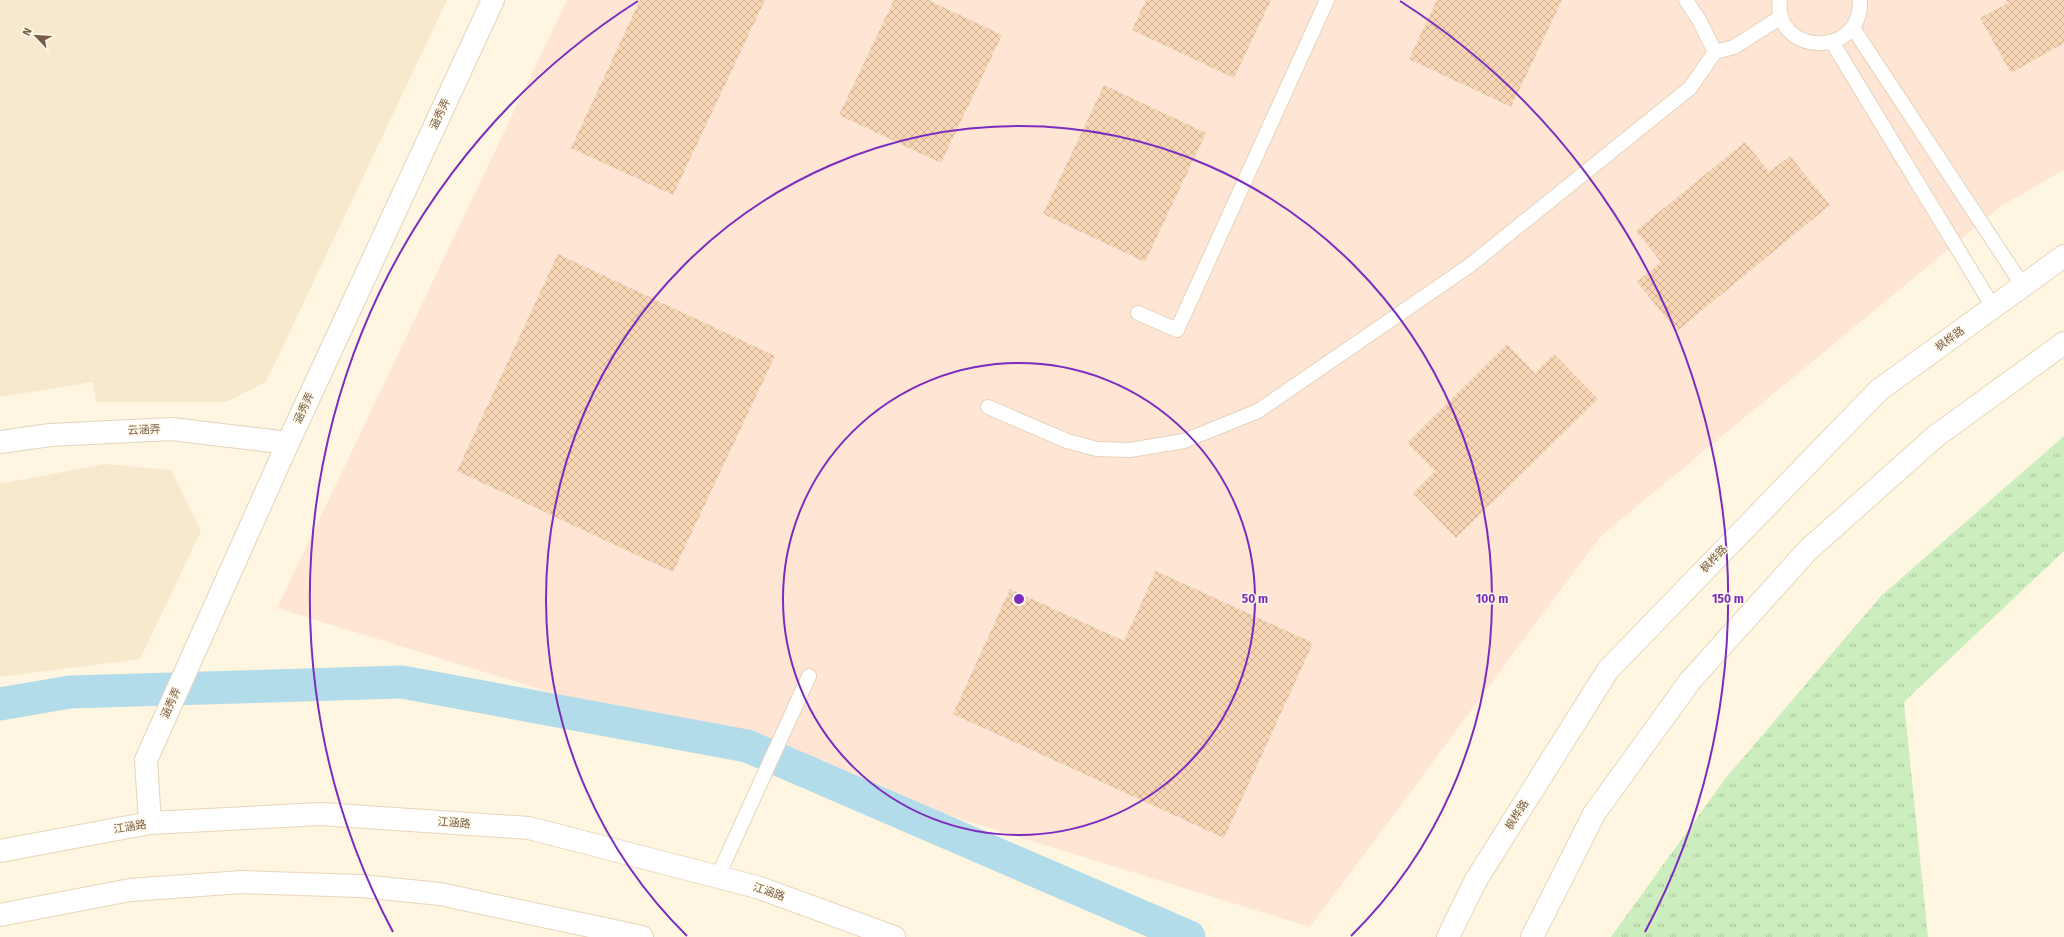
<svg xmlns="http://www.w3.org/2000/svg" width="2064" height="937" font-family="'Fira Sans','Noto Sans SC',sans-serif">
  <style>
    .residential { fill: #f7e9ce }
    .commercial { fill: #ffe6d4 }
    .grass { fill: url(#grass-tufts) }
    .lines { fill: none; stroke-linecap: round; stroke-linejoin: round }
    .canal { stroke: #b3dcea; stroke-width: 33 }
    .building { fill: url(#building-cross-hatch) }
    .lane-casing { stroke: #e4d3bc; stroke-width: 16 }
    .street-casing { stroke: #e4d3bc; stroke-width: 24 }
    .secondary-casing { stroke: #e9d5b9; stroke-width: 24 }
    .lane { stroke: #fff; stroke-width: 14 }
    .street { stroke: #fff; stroke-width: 22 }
    .secondary { stroke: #fff; stroke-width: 22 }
    .ring { fill: none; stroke: #7b2cbf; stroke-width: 2 }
    .labels { text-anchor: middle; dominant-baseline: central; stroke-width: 3; stroke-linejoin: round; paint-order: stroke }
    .street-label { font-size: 11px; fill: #785d45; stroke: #fff9e9 }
    .centre { fill: #7b2cbf; stroke: #fff9e9; stroke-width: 2 }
    .ring-label { font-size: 12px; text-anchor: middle; font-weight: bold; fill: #7b2cbf; stroke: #fff9e9; stroke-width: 3; stroke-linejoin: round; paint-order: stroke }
  </style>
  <defs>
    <pattern id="grass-tufts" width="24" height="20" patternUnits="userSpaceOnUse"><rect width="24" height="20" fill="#ccedbe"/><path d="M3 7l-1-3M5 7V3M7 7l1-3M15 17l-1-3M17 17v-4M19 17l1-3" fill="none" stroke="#aac39c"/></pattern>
    <pattern id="building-cross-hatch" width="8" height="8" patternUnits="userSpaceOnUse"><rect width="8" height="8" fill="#f7d6b5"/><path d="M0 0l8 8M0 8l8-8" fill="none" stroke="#cdb195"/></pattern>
  </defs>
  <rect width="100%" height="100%" fill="#fff6e1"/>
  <!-- residential -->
  <g class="residential">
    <path d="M0,0H447L266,382L226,402H96L93,382L0,397Z"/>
    <path d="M104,464L171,470L201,531L140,659L0,677V484Z"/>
  </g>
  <!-- commercial -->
  <path class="commercial" d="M567,0H2064V170L2001,206L1601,536L1310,927L277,608Z"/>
  <!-- grass -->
  <path class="grass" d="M2064,436V551L1904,702L1928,937H1611L1725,779L1881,596Z"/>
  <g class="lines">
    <!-- canal -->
    <path class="canal" d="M0,704L70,692L402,682L747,746L1189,937"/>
  </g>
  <!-- building -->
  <g class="building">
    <path d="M640,0H765L673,195L571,148Z"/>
    <path d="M894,0H928L1002,35L941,163L839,115Z"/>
    <path d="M1146,0H1271L1234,78L1132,30Z"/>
    <path d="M1437,0H1562L1511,107L1409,59Z"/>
    <path d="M2006,0H2064V43L2011,73L1980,18L2008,3Z"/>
    <path d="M1104,85L1206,133L1145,262L1043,214Z"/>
    <path d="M1745,142L1769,172L1790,156L1830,205L1677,331L1637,282L1661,262L1636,231Z"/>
    <path d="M558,254L775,356L673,572L457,471Z"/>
    <path d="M1507,344L1535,373L1554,354L1598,399L1456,538L1413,493L1435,471L1407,443Z"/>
    <path d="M1156,571L1313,643L1224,838L953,714L1010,589L1124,641Z"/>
  </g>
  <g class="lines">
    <defs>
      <g id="lane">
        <path d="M1686,0L1699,20L1715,52L1734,47L1781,17"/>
        <path d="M1780,0C1772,54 1862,61 1860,0"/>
        <path d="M1853,28L2023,286"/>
        <path d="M1832,42L1993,307"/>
        <path d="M1138,313L1177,330L1327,0"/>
        <path d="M988,407L1067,441L1097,449L1130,450L1184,441L1258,411L1469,266L1690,88L1715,52"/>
        <path d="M718,876L809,676"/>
      </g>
      <g id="street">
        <path d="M0,442L50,435L172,429L288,443"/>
        <path d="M150,823L146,760L288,443L493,0"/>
      </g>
      <g id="secondary">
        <path d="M0,851L150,823L321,814L529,828L757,887L894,937"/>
        <path d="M0,915L130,890L242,882L361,886L440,894L642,937"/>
        <path d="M1448,937L1476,880L1608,670L1879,390L2064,256"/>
        <path d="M1532,937L1594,814L1690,681L1808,550L1936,436L2064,343"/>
      </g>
    </defs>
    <!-- lane casing -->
    <use href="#lane" class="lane-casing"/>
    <!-- street casing -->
    <use href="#street" class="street-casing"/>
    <!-- secondary casing -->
    <use href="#secondary" class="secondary-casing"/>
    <!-- lane -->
    <use href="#lane" class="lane"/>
    <!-- street -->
    <use href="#street" class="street"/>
    <!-- secondary -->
    <use href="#secondary" class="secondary"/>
  </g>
  <!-- distance rings -->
  <g class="ring">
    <circle cx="1019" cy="599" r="236"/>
    <path d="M687 936A473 473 0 1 1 1351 936"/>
    <path d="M393 932A709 709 0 0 1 638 1M1400 1A709 709 0 0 1 1645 932"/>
  </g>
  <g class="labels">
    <!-- street labels -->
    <g class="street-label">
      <text transform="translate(440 114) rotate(-65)">涵秀弄</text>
      <text transform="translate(1950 339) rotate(-36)">枫桦路</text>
      <text transform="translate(304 408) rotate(-65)">涵秀弄</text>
      <text transform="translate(144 430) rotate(-3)">云涵弄</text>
      <text transform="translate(1714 559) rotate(-46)">枫桦路</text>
      <text transform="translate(171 703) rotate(-66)">涵秀弄</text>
      <text transform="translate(1517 815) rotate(-58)">枫桦路</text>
      <text transform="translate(454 823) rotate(4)">江涵路</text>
      <text transform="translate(130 827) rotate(-9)">江涵路</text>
      <text transform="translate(769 892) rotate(19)">江涵路</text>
    </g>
  </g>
  <circle cx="1019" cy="599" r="6" class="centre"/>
  <g class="ring-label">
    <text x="1255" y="603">50 m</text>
    <text x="1492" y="603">100 m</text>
    <text x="1728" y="603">150 m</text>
  </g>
  <!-- north arrow -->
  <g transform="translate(36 36) rotate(295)" stroke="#fff9e9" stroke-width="3" paint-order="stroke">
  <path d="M0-3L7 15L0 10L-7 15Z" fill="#785d45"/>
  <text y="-6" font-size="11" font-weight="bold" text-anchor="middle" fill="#785d45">N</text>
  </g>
</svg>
